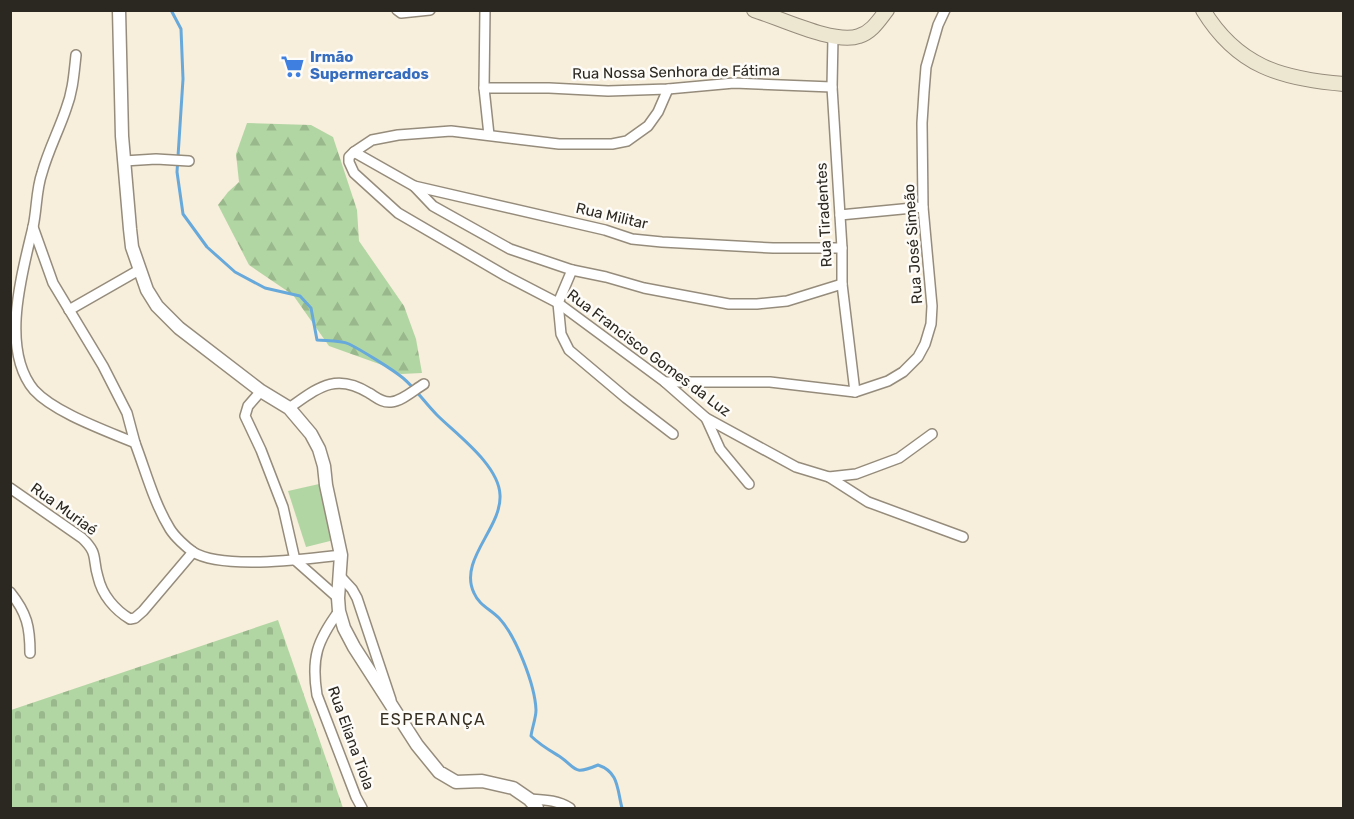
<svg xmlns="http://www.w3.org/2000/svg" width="1354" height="819" font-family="Rubik,sans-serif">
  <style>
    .forest { fill: url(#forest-firs) }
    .cemetery { fill: url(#cemetery-stones) }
    .park { fill: #b2d6a3 }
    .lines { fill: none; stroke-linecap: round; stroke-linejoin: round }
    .stream { stroke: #67a9da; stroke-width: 3 }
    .minor-casing { stroke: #968c7c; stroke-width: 12 }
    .tertiary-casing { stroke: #968c7c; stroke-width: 15 }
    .secondary-casing { stroke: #968c7c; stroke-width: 16 }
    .minor { stroke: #fff; stroke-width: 9 }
    .tertiary { stroke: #fff; stroke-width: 12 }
    .secondary { stroke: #ede7d1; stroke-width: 14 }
    .labels { text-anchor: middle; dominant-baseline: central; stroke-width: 5; stroke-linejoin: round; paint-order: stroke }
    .shop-label { font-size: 15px; font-weight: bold; fill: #366cbe; stroke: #fefcf8; text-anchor: start }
    .street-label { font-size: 15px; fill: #2b2721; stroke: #fefcf8 }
    .neighbourhood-label { font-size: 16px; letter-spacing: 1.5px; fill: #372f21; stroke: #fefcf8 }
  </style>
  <defs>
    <pattern id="forest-firs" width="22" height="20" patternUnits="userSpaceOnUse" patternTransform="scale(1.5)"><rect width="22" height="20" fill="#b2d6a3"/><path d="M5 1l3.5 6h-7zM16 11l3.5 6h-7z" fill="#99b88c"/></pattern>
    <pattern id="cemetery-stones" width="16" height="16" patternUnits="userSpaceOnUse" patternTransform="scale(1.5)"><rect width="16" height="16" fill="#b2d6a3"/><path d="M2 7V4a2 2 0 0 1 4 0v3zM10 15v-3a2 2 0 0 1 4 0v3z" fill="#99b88c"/></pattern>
  </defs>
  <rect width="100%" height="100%" fill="#f8eedc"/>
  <!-- forest -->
  <path class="forest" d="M247,123L311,125L333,137L357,210L359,241L404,306L416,339L422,373L401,374L382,365L329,346L293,295L249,265L218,205L228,192L239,182L236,154Z"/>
  <!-- cemetery -->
  <path class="cemetery" d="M278,620L343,808H11V710Z"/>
  <!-- park -->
  <path class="park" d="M319,484L334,540L306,547L288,491Z"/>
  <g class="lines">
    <!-- stream -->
    <path class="stream" d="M171,10L181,29L183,79L177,172L183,214L207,247L235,272L265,288L300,296L311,308L317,340C327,341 340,340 349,344C361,350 392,369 403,378C415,388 425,403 437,415C456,434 499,465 500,495C502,528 458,560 474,593C479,605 490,609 499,618C516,636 535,685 536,710C536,718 532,728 531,736C540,745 549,750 559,756C577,768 572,776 598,765C619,772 617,789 622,808"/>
    <defs>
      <g id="minor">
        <path d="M397,10L401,13L430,10"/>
        <path d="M485,10L484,88L489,135"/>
        <path d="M833,37L832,87L842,248V284L855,392"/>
        <path d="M76,55C74,73 73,91 66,109C59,130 48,151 42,173C36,190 37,209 33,227C22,274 0,349 34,390C55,413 107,431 135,443C146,472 154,503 170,529C175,537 186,547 193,552C222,570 306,559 341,555"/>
        <path d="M484,88H549L608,91L668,89L734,83L832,87"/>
        <path d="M668,89L658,112L648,126L627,141L612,144H559L451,131L398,135L372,140L354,152L414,186L605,230L632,239L662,242L773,248H842"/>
        <path d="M354,152L349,157V162L354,173L398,213L506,276L558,303L665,382L706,418L796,467L829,477L856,474L899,458L932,434"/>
        <path d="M124,161L156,159L189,161"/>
        <path d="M414,186L433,206L510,249L572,270L606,277L644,288L729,304H757L787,301L842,284"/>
        <path d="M840,215L923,207"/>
        <path d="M33,227L53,283L103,366L127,413L135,443"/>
        <path d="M572,270L558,303L561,334L569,350L626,398L673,434"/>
        <path d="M69,310L139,270"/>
        <path d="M665,382H770L855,392L888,381L903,372L918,357L925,344L931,324L932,306L923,207L922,123L924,92L926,67L938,25L945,10"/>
        <path d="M261,391L248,406L245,416L261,450L283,507L295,560L338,598"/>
        <path d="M289,408C318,388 335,372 369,393C376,397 382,403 391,402C402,401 414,390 424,384"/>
        <path d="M706,418L720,449L749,484"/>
        <path d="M829,477L868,502L963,537"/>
        <path d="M10,488L82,538C99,554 92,558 98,577C102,595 115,610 130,619L135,618L143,611L193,552"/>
        <path d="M340,576L352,589L357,598L391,700"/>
        <path d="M10,592C27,613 30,627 30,653"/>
        <path d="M339,611C317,641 311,658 317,695L356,797L362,808"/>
        <path d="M529,799C545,800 557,800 570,808"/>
      </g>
      <path id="tertiary" d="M119,10L122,136L130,229L132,247L147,290L157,306L179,328L261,391L289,408L311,434L319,449L324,466L326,485L341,555L338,598L339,611L344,628L354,647L417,745L439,772L456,782L482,781L513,788L529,799L537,808"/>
      <g id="secondary">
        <path d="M754,10C780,18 835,45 859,36C872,32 879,20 887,10"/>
        <path d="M1203,10C1237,66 1281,79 1344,84"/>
      </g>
    </defs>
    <!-- minor casing -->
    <use href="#minor" class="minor-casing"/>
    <!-- tertiary casing -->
    <use href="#tertiary" class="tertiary-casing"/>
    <!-- secondary casing -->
    <use href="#secondary" class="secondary-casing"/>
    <!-- minor -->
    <use href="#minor" class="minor"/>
    <!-- tertiary -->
    <use href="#tertiary" class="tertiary"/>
    <!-- secondary -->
    <use href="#secondary" class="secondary"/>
  </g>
  <!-- icons -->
  <defs>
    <symbol id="supermarket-bare" viewBox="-9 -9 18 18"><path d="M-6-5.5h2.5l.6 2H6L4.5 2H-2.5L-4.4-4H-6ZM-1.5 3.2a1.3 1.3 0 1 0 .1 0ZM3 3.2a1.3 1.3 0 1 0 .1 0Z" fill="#3f7fe0" stroke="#fefcf8" stroke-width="2.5" paint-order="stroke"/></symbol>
  </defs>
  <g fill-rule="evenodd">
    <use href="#supermarket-bare" x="276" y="50" width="33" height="33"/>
  </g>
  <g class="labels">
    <!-- shop labels -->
    <g class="shop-label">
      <text x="310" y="57">Irmão<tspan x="310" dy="17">Supermercados</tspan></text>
    </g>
    <!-- street labels -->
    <g class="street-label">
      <text transform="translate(676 72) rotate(-1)">Rua Nossa Senhora de Fátima</text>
      <text transform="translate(824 215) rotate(-93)">Rua Tiradentes</text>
      <text transform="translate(612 216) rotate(13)">Rua Militar</text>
      <text transform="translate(913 244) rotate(-94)">Rua José Simeão</text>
      <text transform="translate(649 353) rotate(37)">Rua Francisco Gomes da Luz</text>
      <text transform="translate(64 509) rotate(36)">Rua Muriaé</text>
      <text transform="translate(351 738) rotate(70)">Rua Eliana Tiola</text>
    </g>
    <!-- neighbourhood labels -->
    <g class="neighbourhood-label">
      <text x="433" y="719">ESPERANÇA</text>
    </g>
  </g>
  <!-- border -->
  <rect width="1354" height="819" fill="none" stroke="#2b2721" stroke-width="24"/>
</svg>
